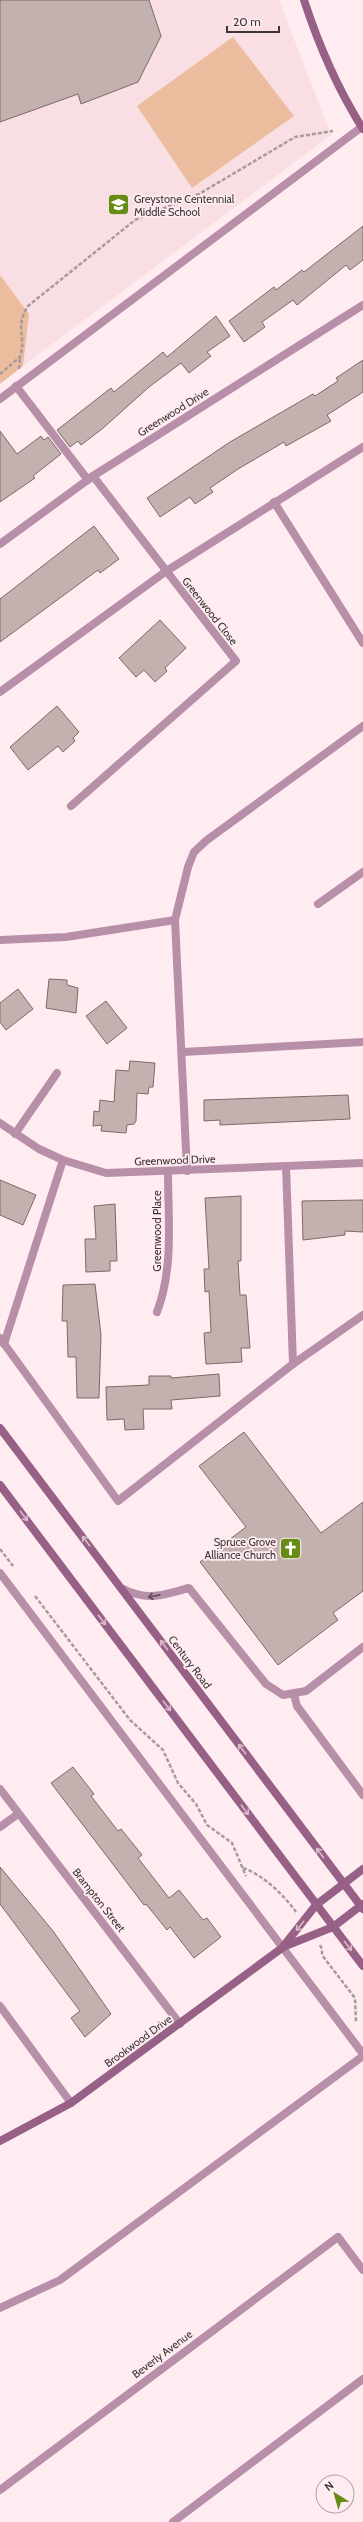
<svg xmlns="http://www.w3.org/2000/svg" width="363" height="2522" font-family="Cabin,sans-serif">
  <style>
    .built { fill: #f9dee3 }
    .green { fill: #ecbc9e }
    .building { fill: #c3b1af; stroke: #7a6a68 }
    .lines { fill: none; stroke-linecap: round; stroke-linejoin: round }
    .path { stroke: #a89b9e; stroke-width: 2.5; stroke-dasharray: 4 2; stroke-linecap: butt }
    .lane { stroke: #b78fa9; stroke-width: 8 }
    .street { stroke: #b78fa9; stroke-width: 8 }
    .secondary { stroke: #976086; stroke-width: 8 }
    .oneway { stroke: #dbbbcb }
    .oneway2 { stroke: #615059 }
    .labels { text-anchor: middle; dominant-baseline: central; stroke-width: 3.5; stroke-linejoin: round; paint-order: stroke }
    .poi-label { font-size: 11px; fill: #3c3537; stroke: #ffecf0; text-anchor: start }
    .street-label { font-size: 11px; fill: #3c3537; stroke: #ffecf0 }
  </style>
  <rect width="100%" height="100%" fill="#ffecf0"/>
  <!-- built -->
  <path class="built" d="M0,0H279L331,135L23,366L29,314L0,275Z"/>
  <!-- green -->
  <g class="green">
    <path d="M233,37L294,116L192,188L137,106Z"/>
    <path d="M0,275L29,314L23,366L0,384Z"/>
  </g>
  <!-- building -->
  <g class="building">
    <path d="M0,0H149L161,36L138,82L81,104L78,94L0,122Z"/>
    <path d="M363,226V260L350,270L346,265L297,305L293,300L262,322L265,327L244,342L229,321L274,287L276,290L302,270L304,272Z"/>
    <path d="M216,316L230,336L207,352L211,356L189,373L181,363L149,387L102,429L81,445L78,441L70,447L57,430L111,388L114,392L163,352L167,357Z"/>
    <path d="M363,360V392L327,415L331,421L286,446L284,442L238,469L210,488L213,492L195,504L190,497L160,517L147,498L230,442L313,394L315,396L338,381L336,378Z"/>
    <path d="M0,431L17,454L41,436L44,440L48,437L61,454L33,476L35,478L0,502Z"/>
    <path d="M94,526L119,559L100,573L98,570L0,642V599Z"/>
    <path d="M160,620L186,648L165,668L167,671L155,682L144,670L136,677L119,658Z"/>
    <path d="M57,706L79,732L73,738L75,741L63,752L58,746L28,770L10,747Z"/>
    <path d="M49,979L67,980V985L78,988L76,1013L46,1008Z"/>
    <path d="M18,989L33,1009L6,1030L0,1022V1003Z"/>
    <path d="M106,1001L127,1028L107,1044L86,1016Z"/>
    <path d="M130,1061L155,1063L153,1087H149L148,1094L137,1093L136,1121L134,1124L127,1125L126,1133L101,1131L102,1125L93,1126L94,1111L99,1112L100,1100L114,1102L116,1070L129,1071Z"/>
    <path d="M348,1095L350,1119L220,1125V1120L204,1121V1100Z"/>
    <path d="M0,1180L36,1195L23,1225L0,1215Z"/>
    <path d="M241,1196V1261H238L240,1295H246L250,1348H241L242,1362L206,1364L204,1333L211,1332L209,1291L205,1292L204,1269H209L205,1198Z"/>
    <path d="M363,1200V1232L345,1231V1235L303,1240L302,1201Z"/>
    <path d="M115,1204L117,1261H110V1271L86,1272L85,1239H96L94,1206Z"/>
    <path d="M95,1284L101,1335L99,1398H77L76,1357H68L67,1321H62L63,1285Z"/>
    <path d="M219,1374L220,1396L171,1400L172,1409H143L144,1429L125,1430L124,1419L107,1420L106,1387L149,1385V1376H171V1378Z"/>
    <path d="M244,1432L321,1533L363,1502V1591L333,1613L338,1620L278,1665L200,1562L246,1527L199,1466Z"/>
    <path d="M73,1767L94,1794L91,1796L118,1831L121,1829L142,1855L138,1858L169,1898L179,1890L203,1920L207,1918L221,1937L194,1958L170,1927L167,1930L146,1904L144,1905L51,1783Z"/>
    <path d="M0,1867L53,1931L111,2014L85,2037L71,2018L80,2011L0,1904Z"/>
  </g>
  <g class="lines">
    <!-- path -->
    <g class="path">
      <path d="M19,369L20,358"/>
      <path d="M0,374L20,357C27,336 14,328 28,306L135,220L199,194L295,137L333,131"/>
      <path d="M0,1549L13,1566"/>
      <path d="M35,1596L130,1720L163,1750L178,1783L196,1804L207,1825L232,1843L246,1876"/>
      <path d="M243,1868C263,1875 283,1894 296,1912"/>
      <path d="M320,1945L322,1949V1955L355,1998L356,2022"/>
    </g>
    <!-- lane -->
    <g class="lane">
      <path d="M16,386L88,480"/>
      <path d="M0,399L363,126"/>
      <path d="M274,502L363,643"/>
      <path d="M0,692L165,572L363,447"/>
      <path d="M0,940L66,937L175,920"/>
      <path d="M183,1052L363,1042"/>
      <path d="M286,1166L293,1364"/>
      <path d="M187,1171L175,920L188,867L194,852L207,840L363,726"/>
      <path d="M0,1338L118,1501L293,1364L363,1315"/>
      <path d="M4,1344L63,1160"/>
      <path d="M0,1573L363,2054"/>
      <path d="M121,1588C149,1602 161,1595 189,1588L266,1684L283,1695L306,1691L363,1647"/>
      <path d="M294,1695L297,1706L363,1795"/>
      <path d="M0,2006L71,2103"/>
      <path d="M0,2308L60,2280L363,2056"/>
      <path d="M173,2522L363,2379"/>
    </g>
    <!-- street -->
    <g class="street">
      <path d="M0,544L93,476L363,305"/>
      <path d="M71,806L236,661L93,476"/>
      <path d="M318,904L363,872"/>
      <path d="M0,1123L39,1149L63,1160L106,1173L363,1163"/>
      <path d="M15,1134L57,1073"/>
      <path d="M157,1312C174,1267 168,1220 168,1172"/>
      <path d="M0,1789L180,2024"/>
      <path d="M0,1827L18,1814"/>
      <path d="M0,2490L338,2237L363,2270"/>
    </g>
    <!-- secondary -->
    <g class="secondary">
      <path d="M304,0C319,46 337,88 363,129"/>
      <path d="M0,1428L363,1909"/>
      <path d="M0,1485L363,1966"/>
      <path d="M283,1947L333,1927L363,1904"/>
      <path d="M0,2141L71,2103L282,1948L316,1905L363,1869"/>
    </g>
  </g>
  <!-- one-way arrows -->
  <defs><path id="oneway-shaft" d="M-6 0H5M1.5-3L5.5 0L1.5 3" fill="none" stroke-width="1.6" stroke-linecap="round" stroke-linejoin="round"/></defs>
  <g class="oneway">
    <use href="#oneway-shaft" transform="translate(24 1516) rotate(53)"/>
    <use href="#oneway-shaft" transform="translate(86 1541) rotate(-127)"/>
    <use href="#oneway-shaft" transform="translate(102 1620) rotate(53)"/>
    <use href="#oneway-shaft" transform="translate(164 1645) rotate(-127)"/>
    <use href="#oneway-shaft" transform="translate(167 1706) rotate(53)"/>
    <use href="#oneway-shaft" transform="translate(242 1749) rotate(-127)"/>
    <use href="#oneway-shaft" transform="translate(245 1810) rotate(53)"/>
    <use href="#oneway-shaft" transform="translate(320 1853) rotate(-127)"/>
    <use href="#oneway-shaft" transform="translate(300 1926) rotate(129)"/>
    <use href="#oneway-shaft" transform="translate(348 1946) rotate(52)"/>
  </g>
  <use class="oneway2" href="#oneway-shaft" transform="translate(154 1596) rotate(169)"/>
  <!-- icons -->
  <defs>
    <symbol id="school-square" viewBox="-11 -11 22 22"><rect x="-9" y="-9" width="18" height="18" rx="4" fill="#678c15" stroke="#ffecf0"/><path d="M0-5L7-2L0 1L-7-2ZM-4 1L0 2.5L4 1V4Q0 6-4 4Z" fill="#fff"/></symbol>
    <symbol id="church-square" viewBox="-11 -11 22 22"><rect x="-9" y="-9" width="18" height="18" rx="4" fill="#678c15" stroke="#ffecf0"/><path d="M-1.2-6h2.4v3.5h3.3v2.4h-3.3V6h-2.4V-.1h-3.3v-2.4h3.3Z" fill="#fff"/></symbol>
  </defs>
  <g fill-rule="evenodd">
    <use href="#school-square" x="106" y="192" width="25" height="25"/>
    <use href="#church-square" x="278" y="1536" width="25" height="25"/>
  </g>
  <g class="labels">
    <!-- poi labels -->
    <g class="poi-label">
      <text x="134" y="199">Greystone Centennial<tspan x="134" dy="13">Middle School</tspan></text>
      <text x="276" y="1542" text-anchor="end">Spruce Grove<tspan x="276" dy="13">Alliance Church</tspan></text>
    </g>
    <!-- street labels -->
    <g class="street-label">
      <text transform="translate(173 412) rotate(-32)">Greenwood Drive</text>
      <text transform="translate(210 611) rotate(52)">Greenwood Close</text>
      <text transform="translate(175 1160) rotate(-2)">Greenwood Drive</text>
      <text transform="translate(157 1231) rotate(-90)">Greenwood Place</text>
      <text transform="translate(190 1662) rotate(53)">Century Road</text>
      <text transform="translate(99 1900) rotate(52)">Brampton Street</text>
      <text transform="translate(138 2041) rotate(-36)">Brookwood Drive</text>
      <text transform="translate(162 2354) rotate(-37)">Beverly Avenue</text>
    </g>
  </g>
  <!-- north arrow -->
  <g transform="translate(335 2494) rotate(323)"><circle r="19" fill="#ffecf0" stroke="#b1a3a6"/>
  <path d="M0-3L7 15L0 10L-7 15Z" fill="#678c15"/>
  <text y="-6" font-size="11" font-weight="bold" text-anchor="middle" fill="#3c3537">N</text>
  </g>
  <!-- scale -->
  <path d="M227 26v6h52v-6" fill="none" stroke="#3c3537" stroke-width="2"/>
  <text x="233" y="26" font-size="12" fill="#3c3537" stroke="#ffecf0" stroke-width="3" paint-order="stroke">20 m</text>
</svg>
